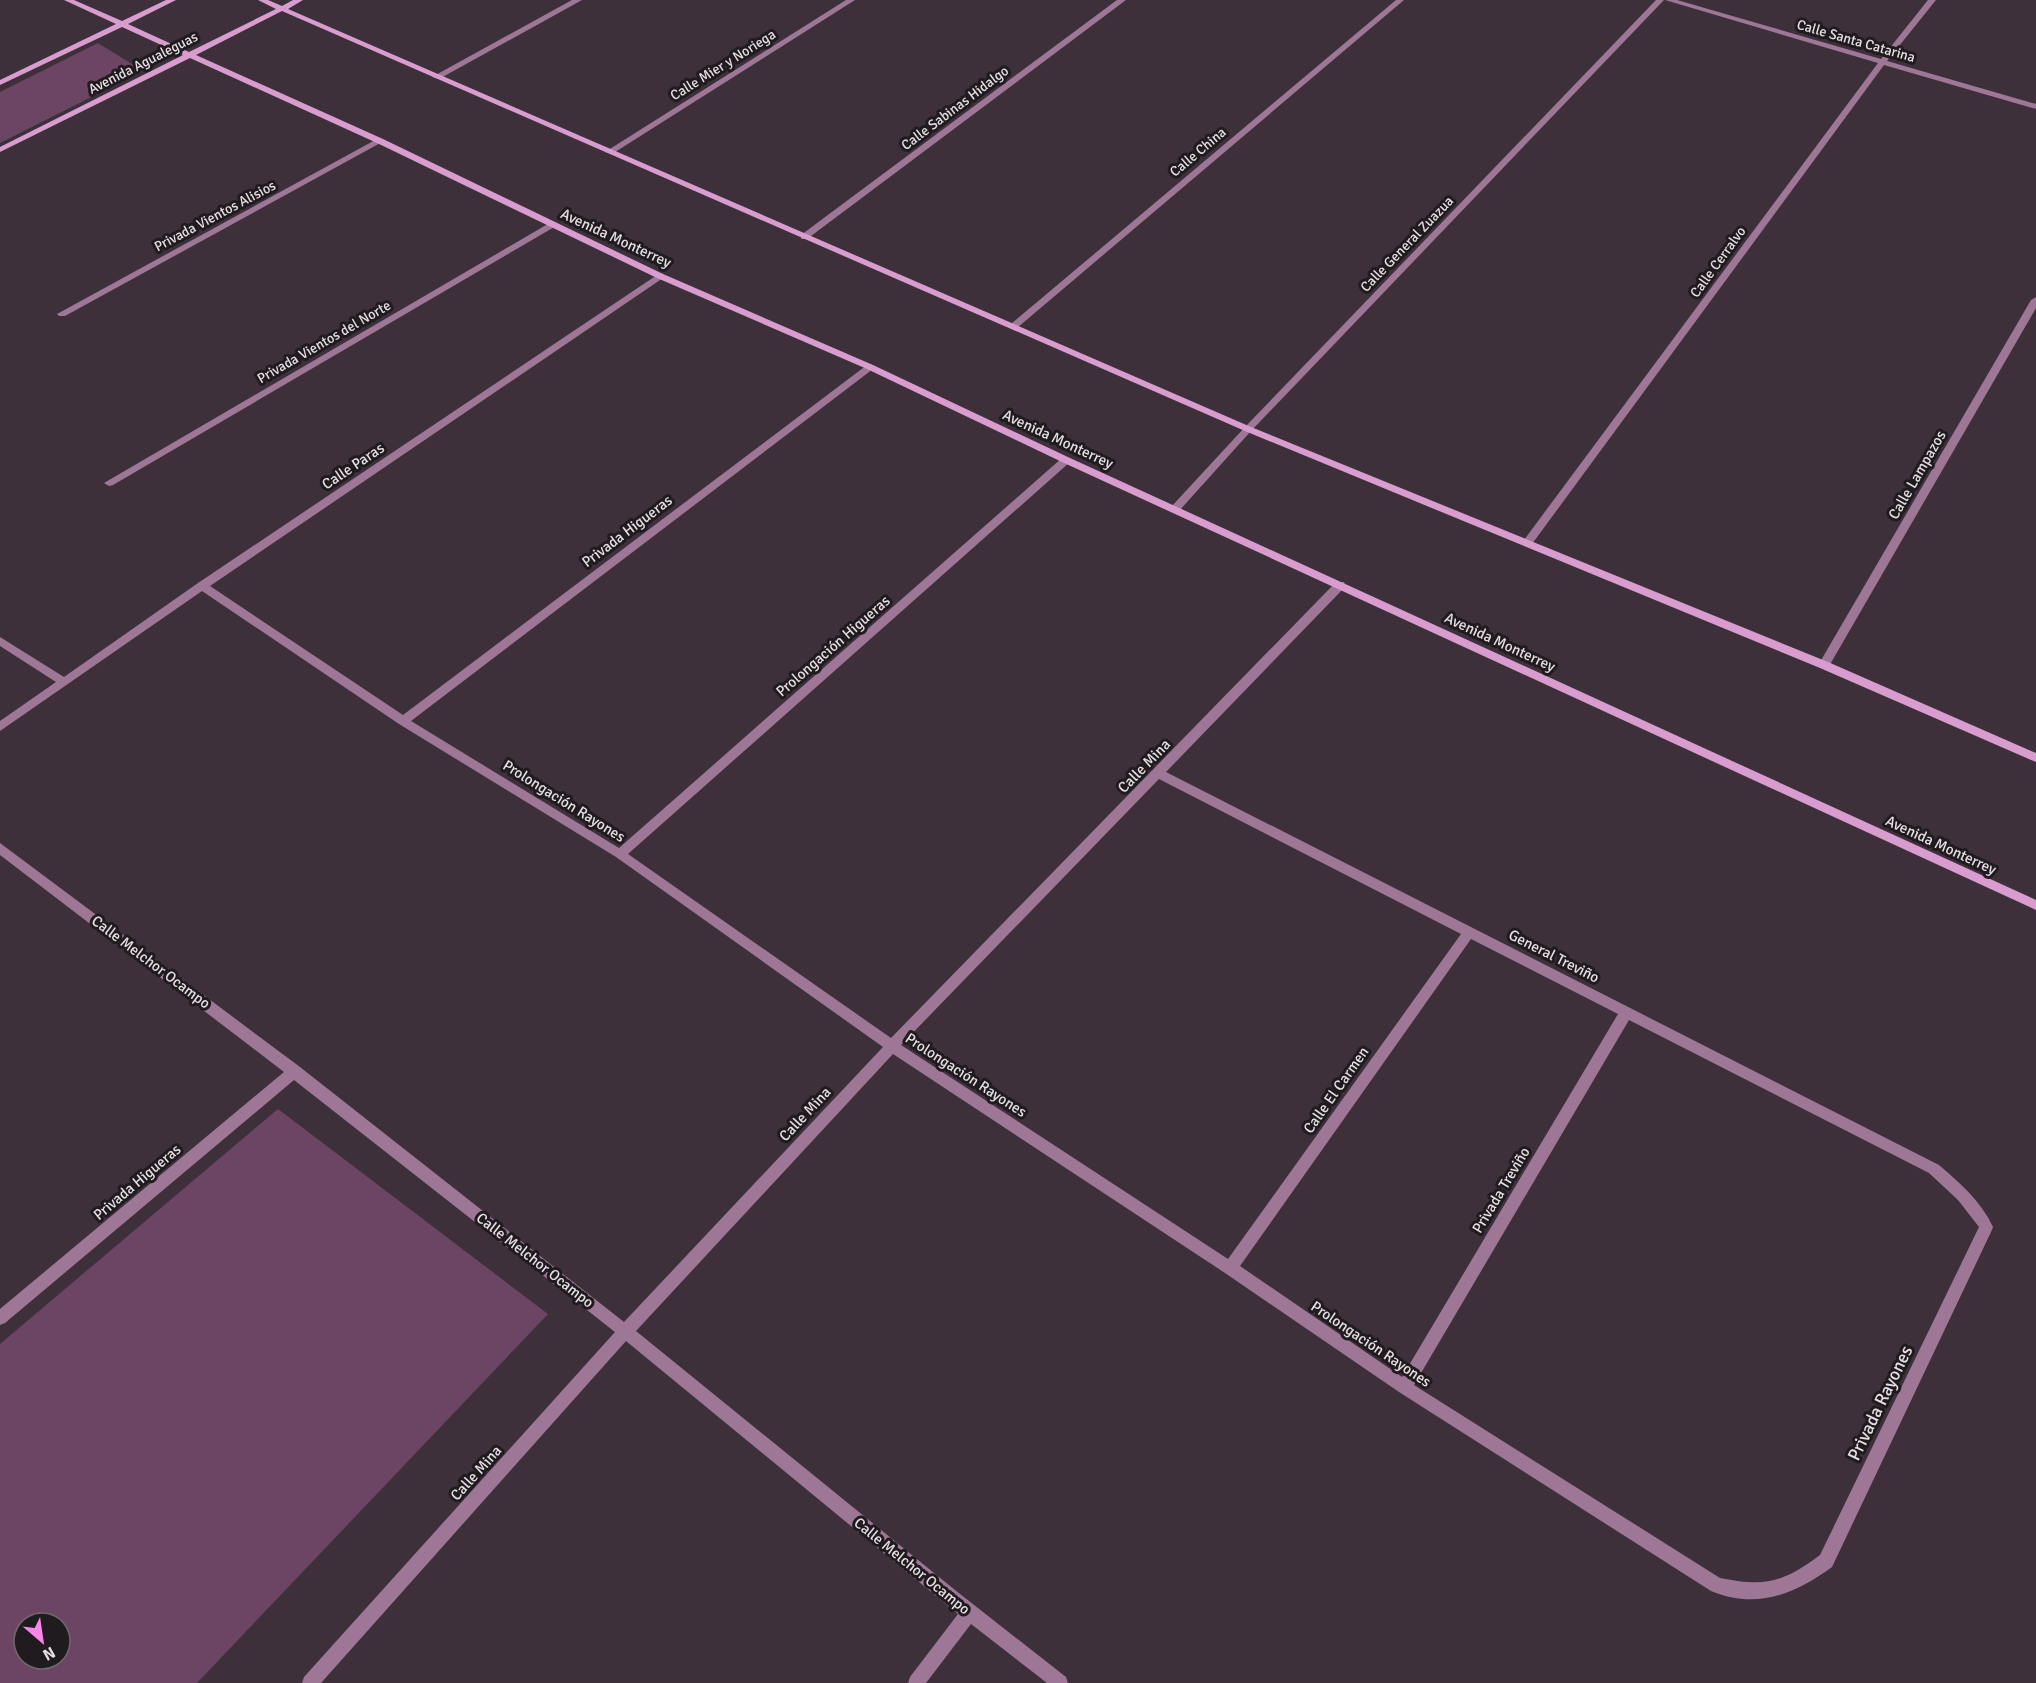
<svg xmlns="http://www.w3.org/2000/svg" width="2036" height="1683" font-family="Signika,sans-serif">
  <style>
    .green { fill: #6c4565; fill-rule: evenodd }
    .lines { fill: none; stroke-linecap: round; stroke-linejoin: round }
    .street { fill: #9e7797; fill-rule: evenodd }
    .secondary { fill: #d99ccf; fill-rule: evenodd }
    .labels { text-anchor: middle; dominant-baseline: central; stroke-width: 6; stroke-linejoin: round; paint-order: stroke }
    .far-street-label { font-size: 14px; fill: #e6dee4; stroke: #201b1f }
    .street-label { font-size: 15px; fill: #e6dee4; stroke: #201b1f }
    .near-street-label { font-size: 18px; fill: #e6dee4; stroke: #201b1f }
  </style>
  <rect width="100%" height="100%" fill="#3d303b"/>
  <!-- green -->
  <g class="green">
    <path d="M98,43L143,71L0,143V92Z"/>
    <path d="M278,1109L548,1314L197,1683H0V1344ZM24,1623H60V1659H24Z"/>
  </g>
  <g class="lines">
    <!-- street -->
    <g class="street">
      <path d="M572,0H582L439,79L432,77Z"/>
      <path d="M846,0H855L612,154L605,152Z"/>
      <path d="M1117,0H1126L807,239H801V235Z"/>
      <path d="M1396,0H1404L1017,328H1011V324Z"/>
      <path d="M1656,0H1664L1251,431L1179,511H1171V507L1245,427Z"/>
      <path d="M1665,0H1677L1881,59L1928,0H1936L1887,61L2036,104V109L1884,65L1532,544H1524L1523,542L1524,540L1878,63Z"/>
      <path d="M377,139L384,141L65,316H59L57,314Z"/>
      <path d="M553,221L557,224L556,226L113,485L109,486L104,483Z"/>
      <path d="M660,273L663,274V278L210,586L403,715L867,365H873V369L411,721L619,848L1062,458H1070V462L628,854L891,1038L1336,582H1344L1345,585L1344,588L1166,772L1939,1165C1960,1183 1981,1201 1993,1227L1991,1232L1832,1567C1795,1594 1757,1610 1711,1591L1399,1392L1225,1273L893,1054L636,1331L955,1590L1066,1677L1068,1683H1047L971,1624L926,1683H908L910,1677L958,1614L626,1341L321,1683H302L304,1677L615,1332L294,1080L5,1323L0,1325V1309L284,1072L0,855V843L300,1067L624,1322L883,1047L616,857L399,724L202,591L0,731V721L56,682L0,646V637L64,677L198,583ZM1159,779L1461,934L1228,1259L901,1045ZM1471,939L1618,1014L1402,1377L1240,1266ZM1629,1020L1929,1173L1958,1200L1979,1227L1820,1555C1782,1583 1766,1587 1720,1578L1414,1385Z"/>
      <path d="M2036,297V308L1828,668H1820L1818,665L1820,662L2031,300Z"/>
    </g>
    <!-- secondary -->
    <path class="secondary" d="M64,0H74L122,21L166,0H176L128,24L189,52L276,9L258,0H268L282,6L293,0H303L288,9L1251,427L1828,662L2036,753V762L1820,668L1245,431L282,11L196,55L383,139L663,274L873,365L1070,458L2036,900V910L1062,462L867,369L657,278L377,143L190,58L0,152V147L183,55L122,27L0,85V80L116,24Z"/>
  </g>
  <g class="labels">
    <!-- far-street labels -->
    <g class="far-street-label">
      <text transform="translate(1856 41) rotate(16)">Calle Santa Catarina</text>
      <text transform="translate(143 63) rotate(-27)">Avenida Agualeguas</text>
      <text transform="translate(723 65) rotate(-32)">Calle Mier y Noriega</text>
      <text transform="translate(955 108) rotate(-37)">Calle Sabinas Hidalgo</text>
      <text transform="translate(1198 152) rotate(-40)">Calle China</text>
      <text transform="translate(215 216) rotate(-28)">Privada Vientos Alisios</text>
      <text transform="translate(1407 244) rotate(-46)">Calle General Zuazua</text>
      <text transform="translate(1718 262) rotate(-54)">Calle Cerralvo</text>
      <text transform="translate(324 342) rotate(-30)">Privada Vientos del Norte</text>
    </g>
    <!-- street labels -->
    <g class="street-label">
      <text transform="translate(616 238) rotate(25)">Avenida Monterrey</text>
      <text transform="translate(1058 439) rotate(25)">Avenida Monterrey</text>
      <text transform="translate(353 466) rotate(-34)">Calle Paras</text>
      <text transform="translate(1917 475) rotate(-60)">Calle Lampazos</text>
      <text transform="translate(627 531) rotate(-37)">Privada Higueras</text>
      <text transform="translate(1500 642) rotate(25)">Avenida Monterrey</text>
      <text transform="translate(833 646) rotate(-41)">Prolongación Higueras</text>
      <text transform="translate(1144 766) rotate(-46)">Calle Mina</text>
      <text transform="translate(564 801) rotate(32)">Prolongación Rayones</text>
      <text transform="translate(1941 845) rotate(25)">Avenida Monterrey</text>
      <text transform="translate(1554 956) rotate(27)">General Treviño</text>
      <text transform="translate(151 962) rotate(37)">Calle Melchor Ocampo</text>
      <text transform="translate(966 1075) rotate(33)">Prolongación Rayones</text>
      <text transform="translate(1336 1090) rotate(-55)">Calle El Carmen</text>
      <text transform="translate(805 1114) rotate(-47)">Calle Mina</text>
      <text transform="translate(137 1182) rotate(-40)">Privada Higueras</text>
      <text transform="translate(1501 1190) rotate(-59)">Privada Treviño</text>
      <text transform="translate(535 1260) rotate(38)">Calle Melchor Ocampo</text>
      <text transform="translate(1371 1344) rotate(34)">Prolongación Rayones</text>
      <text transform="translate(476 1473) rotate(-48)">Calle Mina</text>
      <text transform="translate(912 1566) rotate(39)">Calle Melchor Ocampo</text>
    </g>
    <!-- near-street labels -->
    <g class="near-street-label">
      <text transform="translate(1880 1403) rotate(-64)">Privada Rayones</text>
    </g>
  </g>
  <!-- north arrow -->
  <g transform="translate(42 1641) rotate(151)"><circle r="28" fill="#201b1f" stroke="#6f696e" stroke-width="1.5"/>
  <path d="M0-4.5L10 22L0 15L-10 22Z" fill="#f987e9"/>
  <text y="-9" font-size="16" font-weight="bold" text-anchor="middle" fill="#e6dee4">N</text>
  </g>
</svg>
